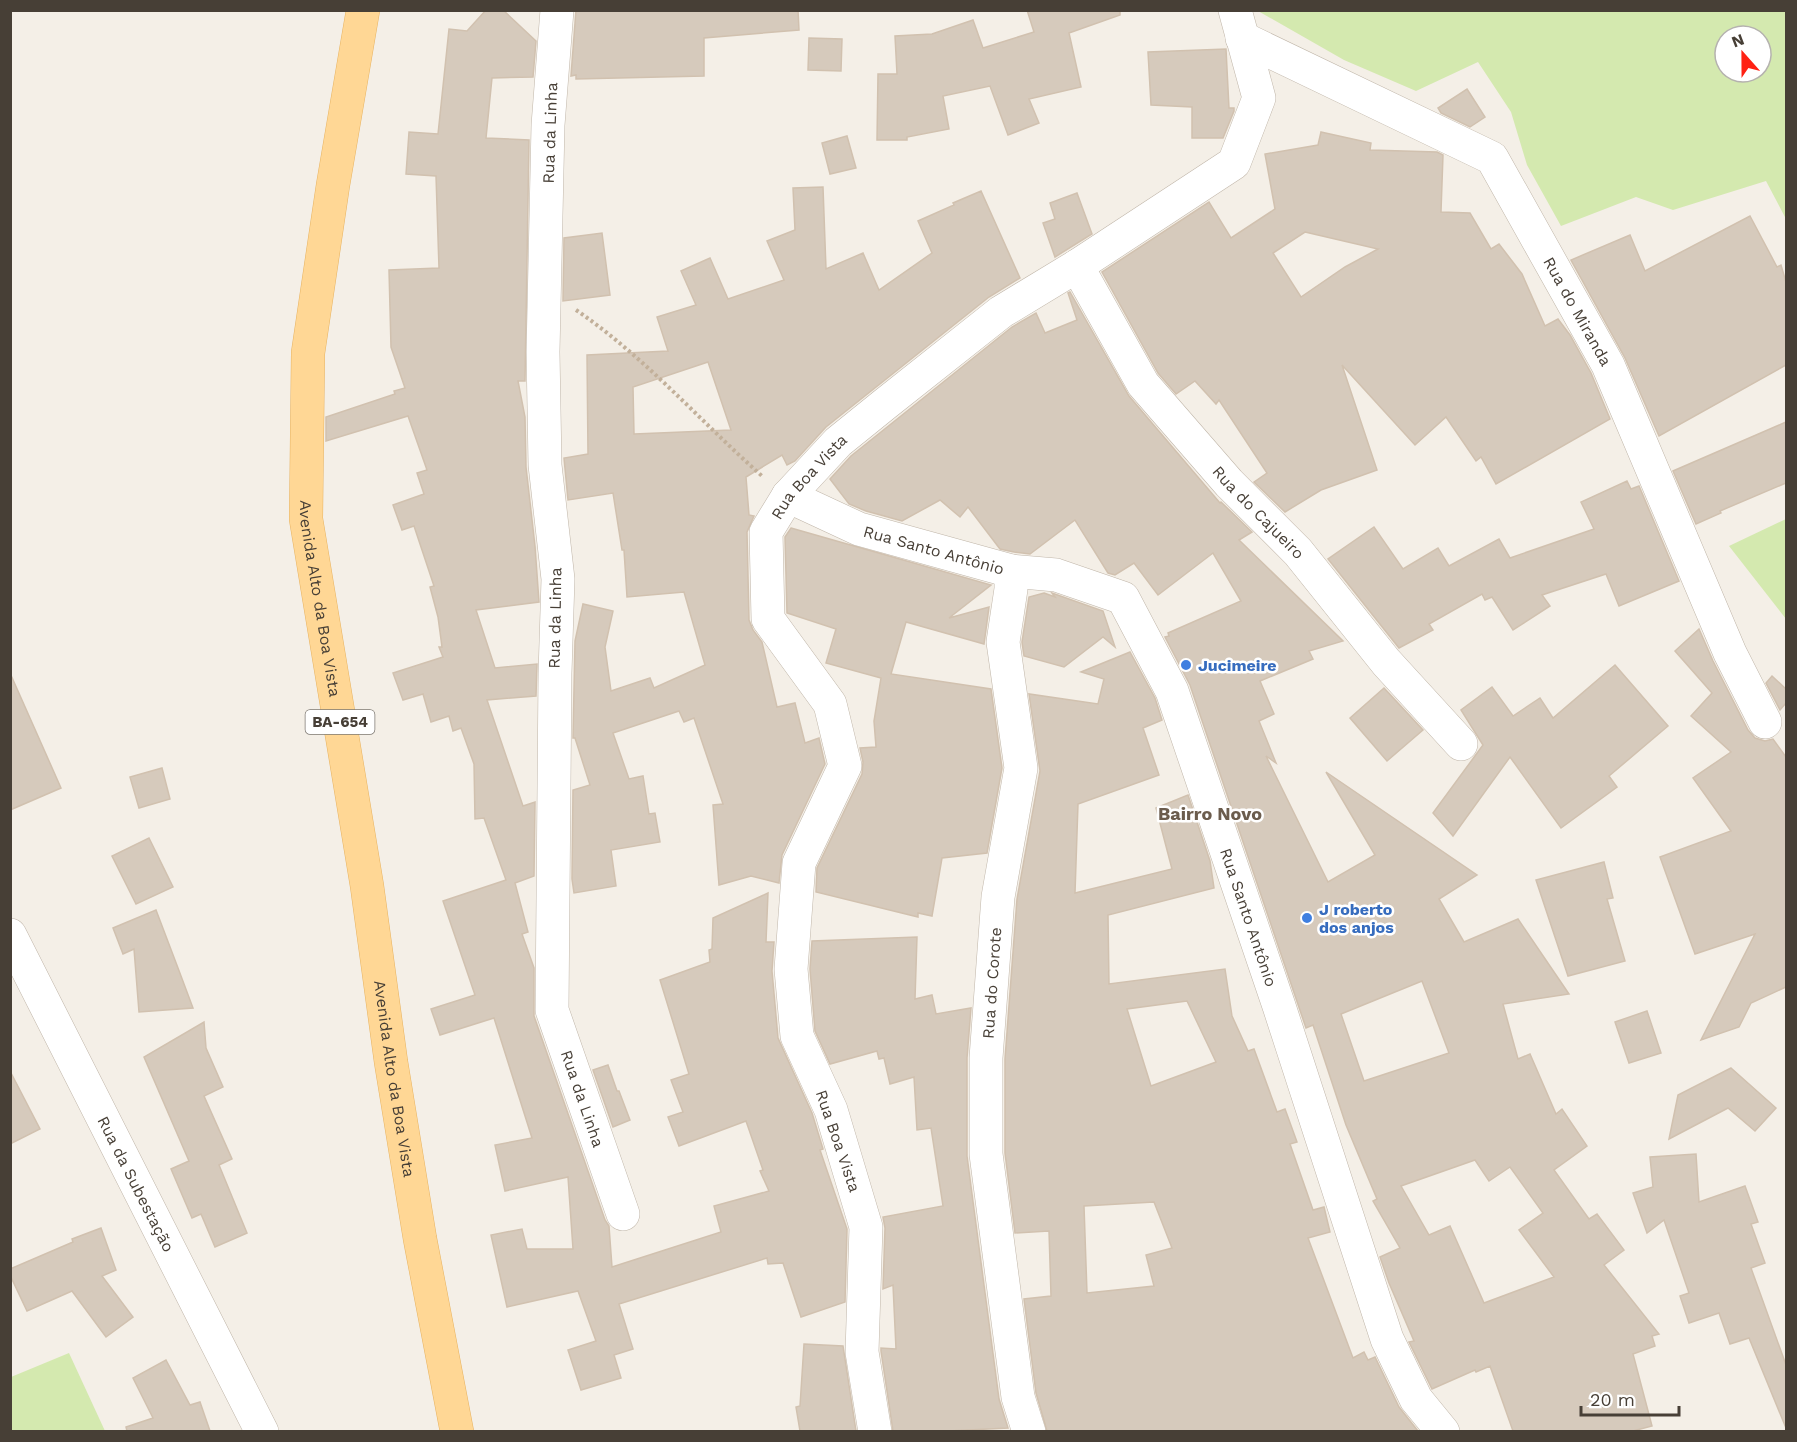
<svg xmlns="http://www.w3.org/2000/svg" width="1797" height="1442" font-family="'Work Sans',sans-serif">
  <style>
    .green { fill: #d4e9af; fill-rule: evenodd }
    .building { fill: #d6cabc; stroke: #d1c1af; stroke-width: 1.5; fill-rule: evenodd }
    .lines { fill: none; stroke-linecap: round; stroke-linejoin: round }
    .minor-casing { stroke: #c0b6a9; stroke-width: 34 }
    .primary-casing { stroke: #e7b362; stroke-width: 34 }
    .path { stroke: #c2b09a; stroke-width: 4; stroke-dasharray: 3 3; stroke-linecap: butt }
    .minor { stroke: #fff; stroke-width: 33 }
    .primary { stroke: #ffd795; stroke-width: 33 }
    .shop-dot { fill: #3f7fe0; stroke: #fff; stroke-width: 2 }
    .labels { text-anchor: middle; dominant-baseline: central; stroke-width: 5; stroke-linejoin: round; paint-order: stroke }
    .shield { fill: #fff; stroke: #7e7972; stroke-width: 1.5 }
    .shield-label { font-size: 15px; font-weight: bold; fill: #473f36 }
    .street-label { font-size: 16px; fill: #473f36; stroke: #fff }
    .shop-label { font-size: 16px; font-weight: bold; fill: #366cbe; stroke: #fff; text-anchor: start }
    .neighbourhood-label { font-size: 18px; font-weight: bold; fill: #6b5c4d; stroke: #fff }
  </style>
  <rect width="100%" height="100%" fill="#f4efe7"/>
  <!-- green -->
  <g class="green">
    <path d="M1258,11H1786V219L1766,181L1673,210L1636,197L1561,226L1527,165L1511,112L1478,62L1416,91L1344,60ZM1725,36H1761V72H1725Z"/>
    <path d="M1786,519V619L1729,546Z"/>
    <path d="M69,1353L105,1431H11V1377Z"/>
  </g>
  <!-- building -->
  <g class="building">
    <path d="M486,10H503L536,41L533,77L492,78L486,138L529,140L525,381H518L525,417L526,467L535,546L539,602L476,610L495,668L537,664L536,696L487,700L523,806L535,802L534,876L515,883L528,932L522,934L534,968V1016L605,1220L609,1226L612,1267L721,1232L714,1206L769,1191L760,1171L763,1170L746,1121L679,1146L668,1117L683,1112L671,1080L689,1074L660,980L710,962L709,950L712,949L713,918L768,893L766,942H774L772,971L778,1038L812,1113L823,1149L820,1150L847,1229L845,1302L801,1317L783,1263L768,1264L767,1258L619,1304L633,1349L614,1355L621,1378L581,1390L568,1350L596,1341L578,1291L507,1307L491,1235L522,1229L527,1249H573L568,1177L505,1191L495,1145L532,1138L494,1018L440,1035L431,1009L475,995L443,901L506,880L484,818L475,819L474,764L461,728L453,731L449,716L431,722L423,694L403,700L393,673L443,657L439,647H442L438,617L430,587L434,586L414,526L402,530L393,505L424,494L417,473L427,470L408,416L326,441V417L395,394L394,391L405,388L391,347L389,270L439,268L436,176L406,174L409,132L438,134L449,29L467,31Z"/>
    <path d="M576,10H798L799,30L704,38V76L576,79V75L571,76Z"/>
    <path d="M1027,10H1120V15L1069,33L1081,87L1029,99L1039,123L1008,135L990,86L943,96L949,129L907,137V140H877L878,74H897L895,36L932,34L973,20L983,48L1034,32Z"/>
    <path d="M809,38L842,39L841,71L808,70Z"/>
    <path d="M1226,49L1229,108H1234V111L1223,138H1192V107L1151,105L1148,52Z"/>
    <path d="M1467,89L1485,117L1470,127L1441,113L1438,108Z"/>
    <path d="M1321,132L1371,143L1370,150L1437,152L1443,155L1441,212L1470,213L1491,249L1499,244L1522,274L1545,326L1558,319L1570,335L1591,373L1610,419L1496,484L1481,457L1476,461L1446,417L1415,445L1342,365L1377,470L1321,490L1285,512L1254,482L1267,473L1219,400L1216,404L1195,381L1176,394L1158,373L1102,272L1209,202L1231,238L1275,209L1265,154L1318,145ZM1305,232L1378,249L1345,267L1301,297L1273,253Z"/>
    <path d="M847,136L856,168L830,174L822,143Z"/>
    <path d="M823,187L826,269L863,253L879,290L932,253L918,221L954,205L953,203L981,191L1020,278L989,297L826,427L795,461L787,465L782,455L746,477L749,515L754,516L747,532L749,620L753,630L762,642L777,707L795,703L805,743L819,738L825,764L782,855L779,883L751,876L719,885L713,805L723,804L694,718L684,722L679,711L613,733L629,779L643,776L649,814L655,813L660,842L611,850L616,886L574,893L572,879L573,790L590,785L575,738H573L575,641L583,604L613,611L605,647L611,691L650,678L654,688L705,665L684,592L627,597L624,550H622L613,493L568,500L564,458L588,454L587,355L668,351L657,317L696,305L681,271L710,258L728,299L784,280L767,241L795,230L793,188ZM708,362L731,430L634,434L633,387Z"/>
    <path d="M1077,193L1092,234L1055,257L1043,223L1055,219L1050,203Z"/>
    <path d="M1750,216L1777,267L1781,265L1786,282V365L1659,436L1625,358L1571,260L1630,235L1645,271Z"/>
    <path d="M602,233L610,295L563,301L564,238Z"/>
    <path d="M1070,292L1129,396L1220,503L1221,502L1252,532L1239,540L1343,641L1309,651L1313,659L1260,681L1274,714L1259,721L1276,763L1266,756L1328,882L1375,855L1326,772L1477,875L1439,899L1464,942L1518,919L1569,994L1503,1004L1518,1059L1530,1054L1556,1114L1562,1109L1587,1146L1554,1170L1589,1219L1597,1214L1624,1250L1604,1265L1659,1334L1652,1336L1655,1346L1633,1354L1652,1426L1633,1431H1513L1490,1366L1476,1372L1475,1370L1432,1389L1409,1342L1414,1341L1389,1283L1380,1257L1400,1248L1373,1201L1377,1199L1346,1125L1313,1025L1306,1028L1190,685L1165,637L1169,636L1168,633L1241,601L1213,553L1158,595L1134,563L1115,575L1108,573L1075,520L1030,554L1014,552L1000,549L968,507L960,517L940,500L902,521L866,511L849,504L830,479L851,456L1012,327L1036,313L1045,333L1077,320L1068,293ZM1422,981L1449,1053L1364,1081L1341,1014ZM1475,1160L1489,1181L1510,1167L1543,1213L1519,1230L1554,1277L1484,1303L1450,1226L1429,1235L1401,1186Z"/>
    <path d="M1786,422V483L1720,511L1721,513L1696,524L1673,471Z"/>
    <path d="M1627,481L1631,489L1639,486L1679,581L1619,606L1606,574L1542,595L1550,606L1513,630L1492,597L1485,600L1482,594L1429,624L1433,630L1399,648L1328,559L1374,527L1403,569L1438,548L1449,566L1499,539L1510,558L1594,529L1581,502Z"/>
    <path d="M791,528L991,585L949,618L989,607L984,644L906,622L891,674L991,689L1002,768L987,853L942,858L932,916L918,913V917L816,892L817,868L862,774L863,762L860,748L876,747L874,721L881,678L826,663L836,629L787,613L785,537Z"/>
    <path d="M1044,593L1055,597L1052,593L1103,611L1115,647L1103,637L1064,667L1024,656L1022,642L1029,597Z"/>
    <path d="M1699,629L1713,661L1748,730L1755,738L1765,741L1773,739L1786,757V987L1751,1003L1739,1027L1701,1040L1755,934L1695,954L1660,857L1731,831L1693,778L1731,752L1691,716L1712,693L1675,651Z"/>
    <path d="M1130,652L1155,698L1162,720L1143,728L1159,775L1078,804L1075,893L1172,869L1156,808L1188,795L1210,861L1214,888L1108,915L1109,984L1225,969L1232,1016L1248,1051L1254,1049L1277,1112L1285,1109L1297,1142L1290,1144L1313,1210L1324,1207L1330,1232L1308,1238L1353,1358L1364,1352L1368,1360L1375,1357L1399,1407L1418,1431H1047L1036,1393L1024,1299L1051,1296L1049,1231L1015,1233L1005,1153V1059L1017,899L1040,771L1029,694L1098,704L1104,679L1081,672ZM1187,1001L1216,1062L1151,1086L1127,1009ZM1154,1202L1172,1248L1146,1255L1154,1286L1087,1293L1084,1206Z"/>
    <path d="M1615,665L1668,726L1609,776L1617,787L1561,828L1510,757L1453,836L1433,813L1483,745L1461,710L1492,687L1513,716L1540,698L1553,718Z"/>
    <path d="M10,673L61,788L10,810Z"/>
    <path d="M1772,676L1786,689V703L1780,710L1766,683Z"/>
    <path d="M1384,688L1423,730L1387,761L1350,718Z"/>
    <path d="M162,768L170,799L139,808L130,777Z"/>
    <path d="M149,838L173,887L136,904L112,856Z"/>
    <path d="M1604,862L1613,898L1607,899L1625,961L1568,976L1536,880Z"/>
    <path d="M156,910L178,968L193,1008L139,1012L134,949L123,954L113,928Z"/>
    <path d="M917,937L915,999L932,995L936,1014L971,1008L967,1058V1156L999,1399L1008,1428L948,1431H893L881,1351V1348L896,1349L893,1285L883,1289L885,1228L883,1217L943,1206L931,1128L917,1130L914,1077L890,1084L884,1058L879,1059L877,1051L830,1064L815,1031L810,969L812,941Z"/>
    <path d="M1647,1011L1661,1053L1629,1063L1615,1022Z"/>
    <path d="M204,1022L206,1048L223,1087L204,1096L232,1159L219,1165L247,1233L215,1247L201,1214L192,1218L171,1169L189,1161L144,1057Z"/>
    <path d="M608,1065L617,1091H619L630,1120L613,1127L593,1070Z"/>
    <path d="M1731,1068L1776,1108L1755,1131L1728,1108L1669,1139L1678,1095Z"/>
    <path d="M10,1071L40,1129L10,1144Z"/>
    <path d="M1696,1154L1699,1202L1745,1186L1758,1222L1751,1224L1765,1263L1751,1268L1786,1365V1428L1749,1338L1730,1344L1719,1313L1689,1323L1680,1296L1689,1293L1664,1220L1647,1233L1633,1193L1653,1187L1650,1157Z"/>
    <path d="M101,1228L116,1270L102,1276L133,1317L106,1337L72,1291L27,1311L10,1275V1269L73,1242L72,1239Z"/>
    <path d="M804,1344L843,1346L856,1431H800L796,1407L800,1406Z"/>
    <path d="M166,1360L190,1405L200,1402L210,1431H127L126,1427L153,1418L133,1378Z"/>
  </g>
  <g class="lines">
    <defs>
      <g id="minor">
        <path id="s1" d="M557,10L548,125L543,352L545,465L558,579L555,673L552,1010L623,1214"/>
        <path id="s2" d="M1242,38L1492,158L1608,365L1730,653L1765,722"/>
        <path id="s3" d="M1077,266L1143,384L1229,483L1298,552L1386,662L1461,744"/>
        <path id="s4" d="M788,496L859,529L1011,571L1056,575L1123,598L1172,691L1279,1006L1387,1339L1416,1399L1443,1432"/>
        <path d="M1011,571V589L1003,642L1021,768L998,897L986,1058V1154L1018,1397L1029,1432"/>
        <path id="s5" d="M10,935L262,1432"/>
        <path id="s6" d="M875,1432L862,1352L866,1227L831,1110L797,1036L791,969L799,863L845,766L830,704L768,619L766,532L788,496L838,442L885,404L1001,312L1077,266L1234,163L1259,98L1235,10"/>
      </g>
      <g id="primary">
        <path id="s7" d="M363,10L333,185L308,353L306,519L367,886L391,1062L420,1239L457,1432"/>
      </g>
    </defs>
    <!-- minor casing -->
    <use href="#minor" class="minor-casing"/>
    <!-- primary casing -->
    <use href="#primary" class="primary-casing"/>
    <!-- path -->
    <path class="path" d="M576,310C645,357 700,421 762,476"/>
    <!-- minor -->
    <use href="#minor" class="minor"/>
    <!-- primary -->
    <use href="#primary" class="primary"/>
  </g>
  <!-- markers -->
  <g class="shop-dot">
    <circle cx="1186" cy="665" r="6"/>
    <circle cx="1307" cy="918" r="6"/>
  </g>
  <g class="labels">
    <!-- shield labels -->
    <rect class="shield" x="305.5" y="710" width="69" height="24" rx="4.5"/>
    <g class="shield-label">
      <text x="340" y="722">BA-654</text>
    </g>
    <!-- street labels -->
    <g class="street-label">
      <text transform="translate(550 133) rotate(-88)">Rua da Linha</text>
      <text stroke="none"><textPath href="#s2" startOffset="453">Rua do Miranda</textPath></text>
      <text stroke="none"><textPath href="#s6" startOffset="1017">Rua Boa Vista</textPath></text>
      <text stroke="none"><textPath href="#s3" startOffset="308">Rua do Cajueiro</textPath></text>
      <text stroke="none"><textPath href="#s4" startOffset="156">Rua Santo Antônio</textPath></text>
      <text stroke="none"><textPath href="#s7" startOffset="594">Avenida Alto da Boa Vista</textPath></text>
      <text transform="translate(555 618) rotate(-89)">Rua da Linha</text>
      <text stroke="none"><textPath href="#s4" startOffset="696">Rua Santo Antônio</textPath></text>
      <text transform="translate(992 983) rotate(-86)">Rua do Corote</text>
      <text stroke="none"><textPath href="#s7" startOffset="1080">Avenida Alto da Boa Vista</textPath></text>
      <text stroke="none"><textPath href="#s1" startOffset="1095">Rua da Linha</textPath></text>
      <text transform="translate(838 1141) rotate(71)">Rua Boa Vista</text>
      <text stroke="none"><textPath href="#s5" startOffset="279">Rua da Subestação</textPath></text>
    </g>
    <!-- shop labels -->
    <g class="shop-label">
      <text x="1198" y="665">Jucimeire</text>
      <text x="1319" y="909">J roberto<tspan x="1319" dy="18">dos anjos</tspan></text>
    </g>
    <!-- neighbourhood labels -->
    <g class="neighbourhood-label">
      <text x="1210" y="813">Bairro Novo</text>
    </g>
  </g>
  <!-- border -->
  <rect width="1797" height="1442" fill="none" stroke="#473f36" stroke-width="24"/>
  <!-- north arrow -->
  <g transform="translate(1743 54) rotate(339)"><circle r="28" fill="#ffffff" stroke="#b5b2af" stroke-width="1.5"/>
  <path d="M0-4.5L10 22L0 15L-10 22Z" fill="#ff2113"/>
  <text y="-9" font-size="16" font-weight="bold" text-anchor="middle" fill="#473f36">N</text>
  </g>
  <!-- scale -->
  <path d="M1581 1406v9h98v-9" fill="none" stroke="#473f36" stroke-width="3"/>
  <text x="1590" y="1406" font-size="18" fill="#473f36" stroke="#ffffff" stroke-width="4.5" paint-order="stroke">20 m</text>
</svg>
